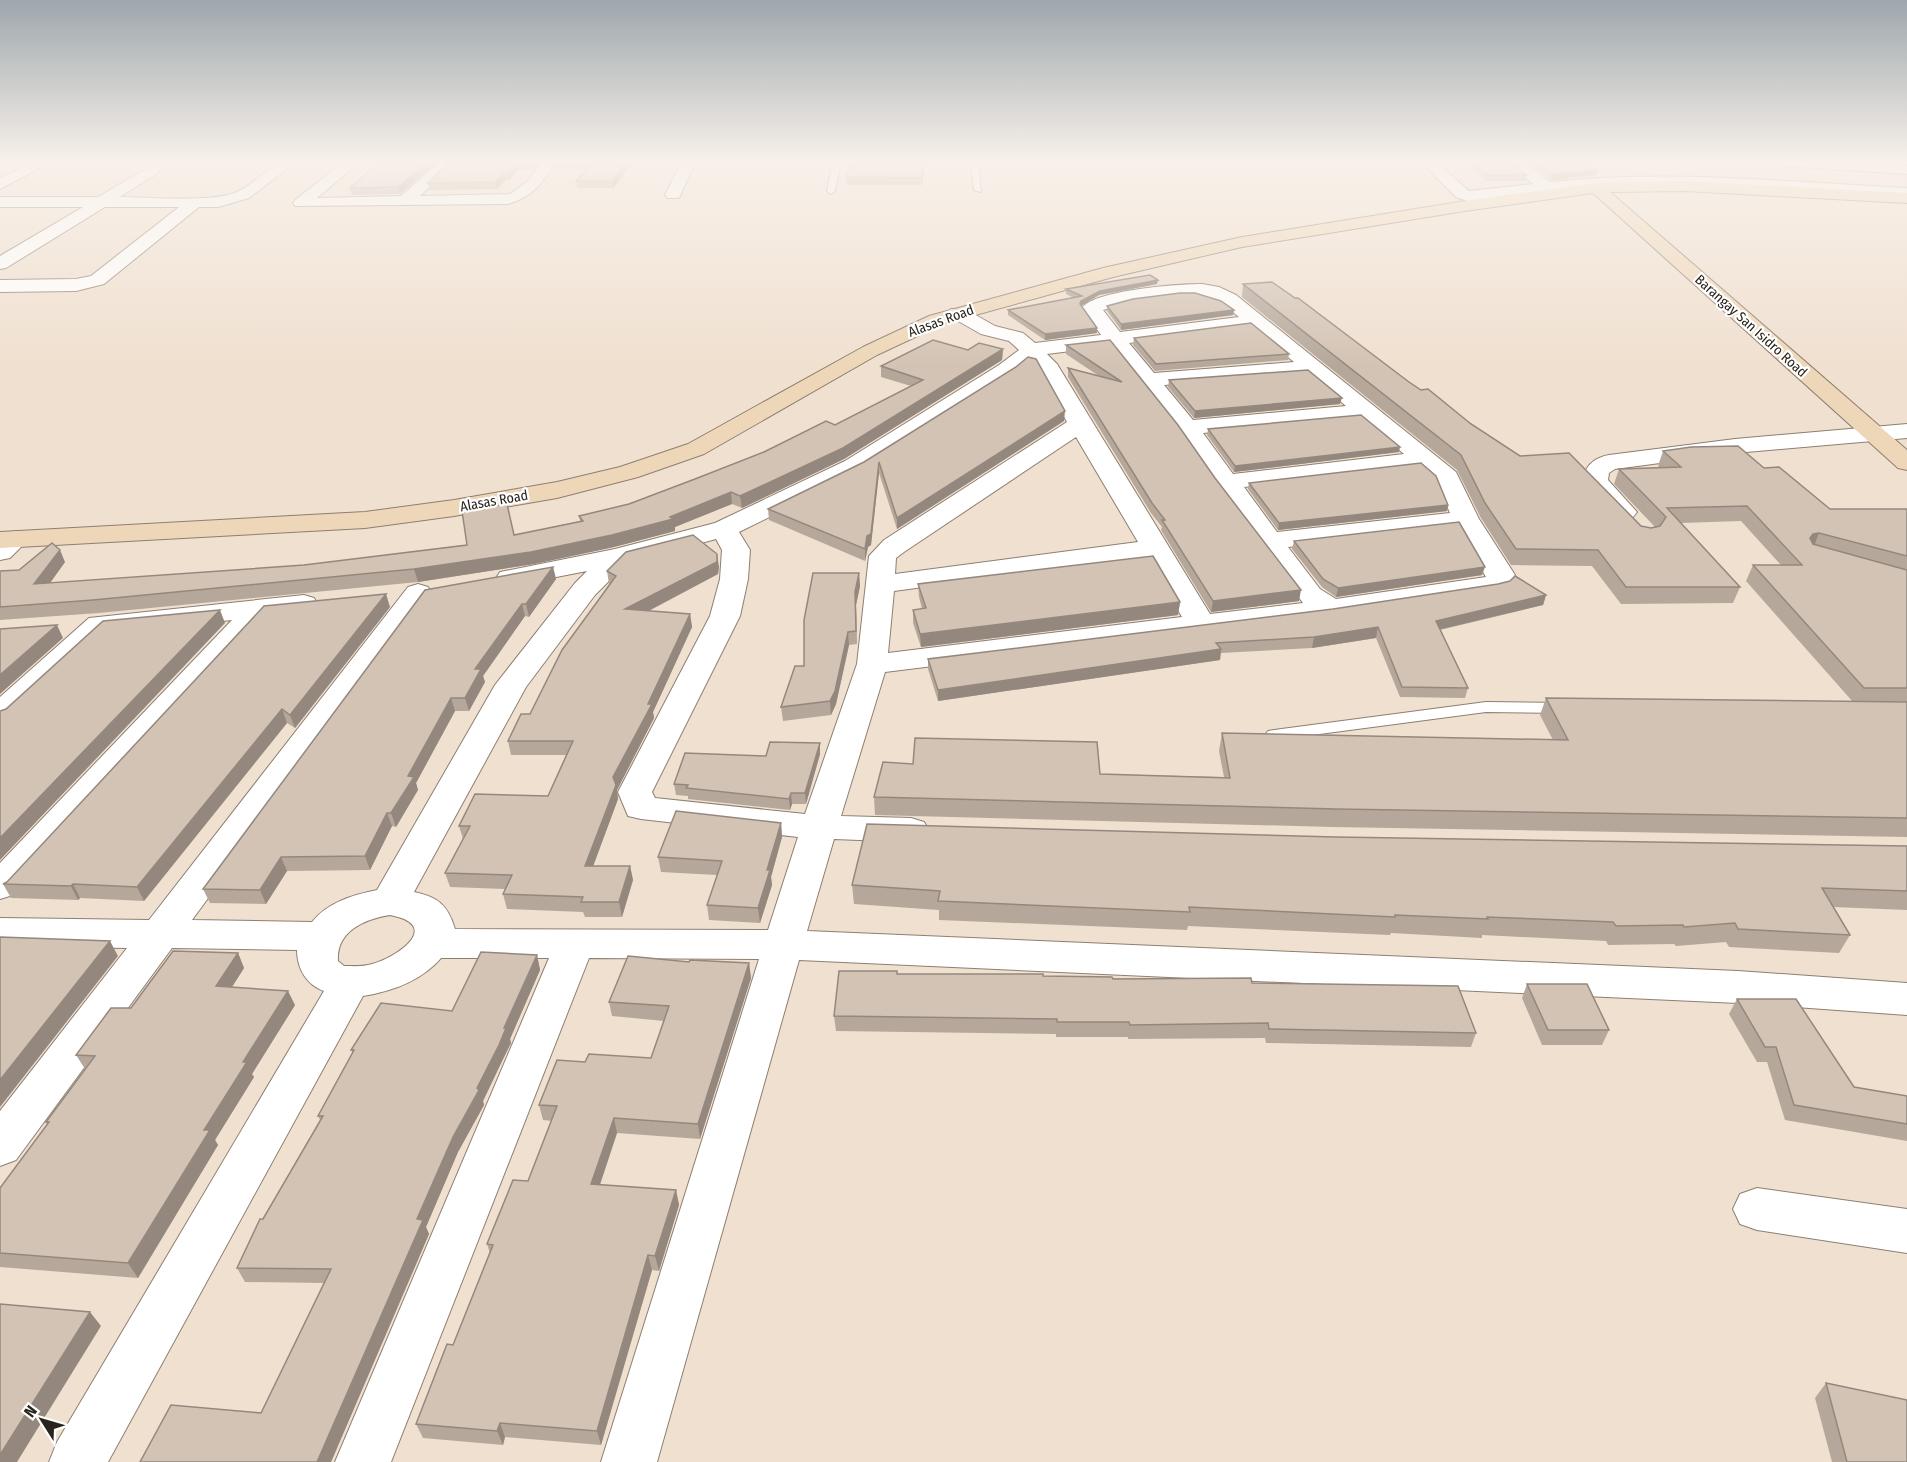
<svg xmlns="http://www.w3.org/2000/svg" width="1907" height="1462" font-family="'Fira Sans Condensed',sans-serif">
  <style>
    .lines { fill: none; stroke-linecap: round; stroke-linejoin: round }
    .lane-casing { stroke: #8d7f71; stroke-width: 2 }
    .street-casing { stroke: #8d7f71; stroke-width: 2 }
    .secondary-casing { stroke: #8d7f71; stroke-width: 2 }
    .lane { fill: #fff; fill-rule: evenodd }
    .street { fill: #fff; fill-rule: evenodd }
    .secondary { fill: #eed7b8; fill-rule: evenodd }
    .wall { fill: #b5a89b }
    .shaded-wall { fill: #94887e }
    .building { fill: #d3c3b4; stroke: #94887e; stroke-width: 1.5 }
    .labels { text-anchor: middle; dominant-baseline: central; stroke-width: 4.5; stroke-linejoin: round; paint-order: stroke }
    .far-street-label { font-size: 14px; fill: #29231d; stroke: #fff }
  </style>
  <rect width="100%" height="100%" fill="#f0e0d0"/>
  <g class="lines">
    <defs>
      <g id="lane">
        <path d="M833,161H841L835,191L831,194L827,191Z"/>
        <path d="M970,161H978L981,192L974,190Z"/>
        <path d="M1486,702L1566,703L1572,704L1575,708L1572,712L1566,713L1486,712L1274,740L1268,739L1265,735L1268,731L1274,730Z"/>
      </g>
      <g id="street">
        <path d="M35,161H53L0,189V178Z"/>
        <path d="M159,161H176L120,197C150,197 211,203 237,192C261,181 269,160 297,161L249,198L218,207H199L104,284L76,291L0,292V280L76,279L91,276L179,207H105L6,268L0,269V256L83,207H0V197H98Z"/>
        <path d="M345,161H361L317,198L401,196L441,161H456L420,196L510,194L527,182L543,161H557C543,182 533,197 508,204L295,206L293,203L295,200Z"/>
        <path d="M682,161H696L679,198H667L665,195Z"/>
        <path d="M1420,161H1435L1469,191L1533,184L1506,161H1522L1550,182C1668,169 1789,182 1907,188V198L1674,186L1582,188L1467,201L1456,197Z"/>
        <path d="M1764,161H1835L1907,166V174L1771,165Z"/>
        <path d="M1202,284L1219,287L1236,295L1456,472L1479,519L1515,575C1512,587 1507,590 1495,592L1331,617L885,672L841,816L911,818L924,822L929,830L924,838L911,842L834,839L807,931L1738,971L1907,983V1015L1738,1003L799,960L657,1462H601L759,959L589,958L391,1462H335L549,958H441C421,981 393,991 363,996L108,1462H49L57,1442L324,991C307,985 297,969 297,950L172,948L16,1160L0,1166V1111L127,948L0,946V918L149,920L408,587L418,584L428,587L432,593L192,920L312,922C328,902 353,895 377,890L495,685L575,583L587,571L510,586L500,584L496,578L500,572L615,549L715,523L845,461L999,365L1019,350L1009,341L981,334L951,317L948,313L951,309H965L995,326L1023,333L1035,343L1101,335L1082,308C1095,290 1179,284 1202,284ZM1187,295C1210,295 1222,303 1239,317L1120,332L1103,310L1132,302ZM1251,327L1294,362L1154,373L1129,343ZM1110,346L1179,433L1216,487L1303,603L1210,614L1057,364L1047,354ZM1031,361L1037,367L1067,422L884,540L869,556L857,664L805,814L655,798L652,792L740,616L748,579L750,550L739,532L863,471L1015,375ZM1308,374L1346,406L1193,420L1164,385ZM1361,418L1404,454L1233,474L1203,433ZM1076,437L1138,542L895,574L896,558L904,552ZM1420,467L1436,481L1450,513L1277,532L1244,487ZM1458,528L1486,577L1336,599L1320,589L1288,547ZM716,539L722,550L720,579L710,616L618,792L628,816L641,819L798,837L768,930L455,929C448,905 438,897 414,892L526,687L595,595L627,563ZM1147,557L1182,617L888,653L894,591ZM390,915C443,925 398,957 372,964C363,967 354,966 344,966L338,961C336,931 365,919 390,915Z"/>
        <path d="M1907,424V438L1735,453L1615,469L1609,473L1608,480L1637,512L1633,517C1612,523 1594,499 1583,482C1584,466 1594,458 1609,455L1735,439Z"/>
        <path d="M16,531L25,533L29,539L10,558L0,560V539L7,533Z"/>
        <path d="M304,595L314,598L318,604L314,610L267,616L13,895L0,899V863L232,620L108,632L11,721L0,724V697L89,618Z"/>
        <path d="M1757,1188L1907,1209V1253L1757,1230L1740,1224L1733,1209L1740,1194Z"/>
      </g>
      <path id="secondary" d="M1685,181L1907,193V203L1685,191L1610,192L1907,450V470L1898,468L1593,193L1465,211L1242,247L1113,277L943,324L877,355L704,454L638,477L557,498L454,516L365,528L0,548V532L365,512L454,500L557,482L620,467L688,444L863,347L929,316L1103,268L1242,237L1465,201L1596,183Z"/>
    </defs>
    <!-- lane casing -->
    <use href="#lane" class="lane-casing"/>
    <!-- street casing -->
    <use href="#street" class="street-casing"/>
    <!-- secondary casing -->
    <use href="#secondary" class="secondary-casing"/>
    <!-- lane -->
    <use href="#lane" class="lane"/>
    <!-- street -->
    <use href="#street" class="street"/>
    <!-- secondary -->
    <use href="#secondary" class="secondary"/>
  </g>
  <!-- wall -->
  <g class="wall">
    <path d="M381,161H439L400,194L352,195L350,188Z"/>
    <path d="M450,161H541L534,170H518L509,180H505L497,189L430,190L428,183Z"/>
    <path d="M634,161L613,188H577L576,181L586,169H554L553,163Z"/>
    <path d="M850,161H925L922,185H846V177Z"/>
    <path d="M1464,161H1510L1527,175L1525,181H1486Z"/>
    <path d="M1526,161H1585L1597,175L1551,180Z"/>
    <path d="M1157,284L1099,295L1081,306L1097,328V333L1045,340L1008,315V310L1074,298L1066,294V289Z"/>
    <path d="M1243,284L1409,382L1520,456L1641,526L1651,528L1655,527L1614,484L1619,469L1660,468L1658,466L1663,451L1764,468L1830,509H1907V837L1332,827L875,815L874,797L1100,774L1224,777L1219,751L1222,733L1553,740L1540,715L1546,698L1853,702L1746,581L1753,565H1781L1741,521L1681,523L1740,587L1733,603L1621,604L1592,566L1511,565L1481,518L1457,470L1242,297Z"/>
    <path d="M1107,306L1234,310L1233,315L1121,330L1107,311Z"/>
    <path d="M1134,338L1289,354L1288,360L1155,371L1133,345Z"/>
    <path d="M1110,340L1299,601L1211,612L1161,530L1162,527L1151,513L1068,377V368L1099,376L1066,354V345Z"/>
    <path d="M1003,349L1002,360L844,459L742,508L732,504L675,527V531L614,547L534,564L418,582L99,613L0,620V571L19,570L65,562L50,583L304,565L467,545L580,521L579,516L629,504L835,425L911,386L881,377V366L968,350Z"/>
    <path d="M1169,380L1340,404L1194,418L1168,387Z"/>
    <path d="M1064,421L897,529L879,473L871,545L868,547L865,561L769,520L768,509L864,462Z"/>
    <path d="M1208,429L1399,452L1234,472L1207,435Z"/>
    <path d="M1249,483L1448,505L1447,511L1278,530L1248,489Z"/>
    <path d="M1294,541L1482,575L1336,597L1322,587L1292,549Z"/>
    <path d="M553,567L556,579L529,617L525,616L483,676L485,682L469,711H455L416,783L418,790L396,827L392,826L370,870L287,871L266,904L210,903L203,889Z"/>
    <path d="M719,567L718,574L649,611L690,614L692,627L653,712L654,718L617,790L618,799L593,866H630L633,880L622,917H585L583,912L507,909L503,894L505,889L450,887L445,873L463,839L459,826L548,796L566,755H511L508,741L530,714L609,584L607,571Z"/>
    <path d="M859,573L860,586L856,605L857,644L849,645L836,704L831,715L783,721L781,707L804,666Z"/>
    <path d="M918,584L1180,602L1178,615L921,647L913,623V610L922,609L919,597Z"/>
    <path d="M1546,595L1543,605L1440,630L1468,688L1465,698L1400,697L1376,638L1312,648L1221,653L1220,660L938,701L928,669V659Z"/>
    <path d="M390,607L295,728L287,723L144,901L80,898L78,900L11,898L3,884L7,882Z"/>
    <path d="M820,743V754L806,804H792L790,810L688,799V796L676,795L674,784L766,756Z"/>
    <path d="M781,823L782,837L771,877L772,885L760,923L709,920L707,905L717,875L661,872L658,857Z"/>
    <path d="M1336,837L1907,846V910L1833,907L1850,935L1839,953L1729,947L1726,942L1676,946L1674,944L1608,945L1606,941L1482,935V938L1391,933L1390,935L1188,926L1187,930L939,920V910L854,904L852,885Z"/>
    <path d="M238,953L244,968L232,987L295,1005L252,1074L254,1077L215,1140L218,1145L138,1278L0,1267V1188L47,1125L46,1122L85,1069L76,1055L131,1008Z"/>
    <path d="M537,955L540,970L510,1039L511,1043L503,1059L483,1101L484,1105L458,1152L426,1227L429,1234L331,1462H140L261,1413L324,1283L245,1282L237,1268L263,1219L320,1120L318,1116L353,1053L351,1050L452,1011Z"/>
    <path d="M689,962L749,963L751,978L700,1139L617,1133L600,1185L676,1190L679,1205L659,1271L652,1270L601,1445L505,1437L503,1445L423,1438L416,1424L453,1345L490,1253L487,1244L528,1181L552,1121L543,1120L539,1105L585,1062L651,1058L664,1021L612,1016L609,1002Z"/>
    <path d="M897,974L1043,976L1252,983L1476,1033L1471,1047L1266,1043L1265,1038L1128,1039V1037H1056V1034L836,1031L834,1016Z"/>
    <path d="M1527,984L1609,1030L1602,1045H1542L1522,998Z"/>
    <path d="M1737,999L1854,1087L1907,1096V1141L1785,1120L1767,1062H1757L1729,1014Z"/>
    <path d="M1826,1383L1907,1462H1832L1815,1398Z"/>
  </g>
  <!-- shaded-wall -->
  <g class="shaded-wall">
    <path d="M429,161H439L400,194L398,187Z"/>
    <path d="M534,161H541L534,170L532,163Z"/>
    <path d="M627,161H634L613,188L612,181Z"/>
    <path d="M924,161H925L922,185V178Z"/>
    <path d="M517,163L518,170L509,180L508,173Z"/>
    <path d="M1598,170L1597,175L1551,180L1552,174Z"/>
    <path d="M504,173L505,180L497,189L496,182Z"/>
    <path d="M1158,280L1157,284L1099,295L1081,306V301L1100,291Z"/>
    <path d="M1234,310L1233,315L1121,330V324Z"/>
    <path d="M1097,328V333L1045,340V334Z"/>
    <path d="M1003,349L1002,360L844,459L742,508L740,496Z"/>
    <path d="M1342,398L1340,404L1194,418L1195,411Z"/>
    <path d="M1065,411L1064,421L897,529V518Z"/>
    <path d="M1400,447L1399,452L1234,472L1235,466Z"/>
    <path d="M879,462V473L871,545L868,547L865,561V549Z"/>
    <path d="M731,492L732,504L675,527V531L614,547L534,564L418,582L414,569L670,517Z"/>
    <path d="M1448,505L1447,511L1278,530L1279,523Z"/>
    <path d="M1819,533L1813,549L1810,538L1813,534Z"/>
    <path d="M60,550L65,562L40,597L34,584Z"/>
    <path d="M717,554L719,567L718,574L627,622L625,609Z"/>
    <path d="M553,567L556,579L529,617L526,604Z"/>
    <path d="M1485,567L1482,575L1336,597L1338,588Z"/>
    <path d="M859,573L860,586L856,605L857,644L855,592Z"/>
    <path d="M1301,590L1299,601L1211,612L1213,601Z"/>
    <path d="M386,594L390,607L295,728L290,715Z"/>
    <path d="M1546,595L1543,605L1433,631L1436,621Z"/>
    <path d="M1180,602L1178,615L921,647L920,634Z"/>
    <path d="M522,604L525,616L483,676L485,682L469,711L465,698L475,669Z"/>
    <path d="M220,610L225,623L0,860V838Z"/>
    <path d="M690,614L692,627L653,712L654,718L617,790L618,799L588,880L585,866L613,777Z"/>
    <path d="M57,625L63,638L0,694V675Z"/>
    <path d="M1378,627L1376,638L1312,648L1314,637Z"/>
    <path d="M848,632L849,645L836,704L831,715L830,701Z"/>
    <path d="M1221,649L1220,660L938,701V690Z"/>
    <path d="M451,698L455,711L416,783L418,790L396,827L391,813L408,776Z"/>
    <path d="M282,709L287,723L144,901L137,887Z"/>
    <path d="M820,743V754L806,804L805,793Z"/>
    <path d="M791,793L792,804L790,810L789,799Z"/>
    <path d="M387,813L392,826L370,870L365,856Z"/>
    <path d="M781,823L782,837L771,877L772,885L760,923L758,908L767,870Z"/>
    <path d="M281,857L287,871L266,904L260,890Z"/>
    <path d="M630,866L633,880L622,917L619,902Z"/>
    <path d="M73,884L80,898L78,900L71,886Z"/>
    <path d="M110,941L118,956L0,1107V1080Z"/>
    <path d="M238,953L244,968L223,1001L216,986Z"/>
    <path d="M537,955L540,970L510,1039L511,1043L503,1059L483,1101L484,1105L458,1152L426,1227L429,1234L331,1462H317L417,1219L453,1137L477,1088Z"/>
    <path d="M749,963L751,978L700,1139L698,1124Z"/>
    <path d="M288,991L295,1005L252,1074L254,1077L215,1140L218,1145L138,1278L128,1263L243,1062Z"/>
    <path d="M614,1118L617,1133L595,1199L591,1184Z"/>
    <path d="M676,1190L679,1205L659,1271L655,1256Z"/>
    <path d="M648,1255L652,1270L601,1445L597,1431Z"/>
    <path d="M90,1312L101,1326L17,1462H0V1455Z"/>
    <path d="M500,1423L505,1437L503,1445L497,1431Z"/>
  </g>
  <!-- building -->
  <g class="building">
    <path d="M381,161H429L398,187L350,188Z"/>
    <path d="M450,161H534L532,163H517L508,173H504L496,182L428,183Z"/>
    <path d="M554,161H627L612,181H576L593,162L553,163Z"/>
    <path d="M850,161H924L922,178L846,177Z"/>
    <path d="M1471,161H1510L1527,175H1487Z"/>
    <path d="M1534,161H1585L1598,170L1552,174Z"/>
    <path d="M1150,275L1158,280L1100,291L1081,301L1080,304L1097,328L1045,334L1008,310L1082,296L1066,289Z"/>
    <path d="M1272,282L1295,298H1298L1409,382L1421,390L1428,389L1471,424L1520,456L1569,453L1641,526L1651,528L1660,526L1666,517L1619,469L1681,467L1663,451L1691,447L1738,446L1764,468L1779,467L1830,509H1907V556L1819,533L1813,534L1810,538L1813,544L1907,570V688H1864L1753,565H1802L1747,506L1667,508L1740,587H1626L1598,550L1516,549L1485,503L1461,455L1243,284Z"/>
    <path d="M1180,293H1195L1221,301L1234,310L1121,324L1107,306L1133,299Z"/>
    <path d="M1251,323L1289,354L1156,364L1134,338Z"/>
    <path d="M933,340L968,350L979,343L1003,349L843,448L740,496L731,492L670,517L673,519L612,535L531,552L414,569L93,600L0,607V571L19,570L52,543L60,550L34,584L304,565L467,545L462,511L507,504L514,535L583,521L579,516L629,504L695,479L764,452L826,421L835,425L923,380L881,366Z"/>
    <path d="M1110,340L1178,425L1215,478L1301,590L1213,601L1162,520H1165L1152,503L1068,368L1122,382L1066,345Z"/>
    <path d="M1028,357L1036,359L1065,411L897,518L879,462L871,534L867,536L865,549L768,509L864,462L1016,367Z"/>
    <path d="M1308,370L1342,398L1195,411L1169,380Z"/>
    <path d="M1361,415L1400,447L1235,466L1208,429Z"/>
    <path d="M1421,463L1436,476L1448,505L1279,523L1249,483Z"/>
    <path d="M1459,522L1485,567L1338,588L1323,579L1294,541Z"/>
    <path d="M693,535L717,554V562L625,609L690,614L648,704H652L613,777L616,785L585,866H630L619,902H581L583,897L503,894L512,875L445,873L470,826H459L475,794L548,796L573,741H508L521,714H530L562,650L616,576L607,571L626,552Z"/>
    <path d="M1153,556L1180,602L920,634L913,610L926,608L918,584Z"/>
    <path d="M553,567L526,604H522L475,669H481L465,698H451L408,776L414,777L391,813H387L365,856L281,857L260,890L203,889L425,590Z"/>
    <path d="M813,573H859L855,592L856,631L848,632L835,691L830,701L781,707L795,666H804V620Z"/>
    <path d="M1515,576L1546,595L1436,621L1468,688L1402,687L1378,627L1314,637L1216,643L1221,649L938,690L928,659L1333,609L1498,584L1510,581Z"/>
    <path d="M386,594L290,715L282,709L137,887L73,884L71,886L3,884L7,882L264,606Z"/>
    <path d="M220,610L0,838V711L6,709L103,621Z"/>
    <path d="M57,625L0,675V629Z"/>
    <path d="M1546,698L1907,702V818L1336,809L874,797L883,762L913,764L915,738L1097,742L1100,774L1230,778L1222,733L1568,740Z"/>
    <path d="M770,742L820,743L805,793H791L789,799L686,788L688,785L674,784L685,753L766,756Z"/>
    <path d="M676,811L781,823L767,870H770L758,908L707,905L722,861L658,857Z"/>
    <path d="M867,824L1336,837L1907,846V891L1822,888L1850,935L1738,929L1735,923L1684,927L1683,925L1616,926L1613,922L1487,917L1488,919L1395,915V917L1189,907L1190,912L938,901L940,891L852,885Z"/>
    <path d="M0,937L110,941L0,1080Z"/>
    <path d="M173,951L238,953L216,986L288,991L243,1062H247L204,1130H210L128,1263L0,1253V1188L49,1122H46L95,1056L76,1055L111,1008H131Z"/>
    <path d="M481,952L537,955L504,1028H506L499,1045L477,1088L479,1090L453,1137L417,1219L423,1220L317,1462H140L171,1405L261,1413L331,1269L237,1268L260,1219H263L323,1116H318L354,1050H351L381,1003L452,1011Z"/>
    <path d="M628,956L689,962L690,960L749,963L698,1124L614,1118L591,1184L676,1190L655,1256L648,1255L597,1431L500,1423L497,1431L416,1424L447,1344L453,1345L493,1245L487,1244L513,1180L528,1181L557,1106L539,1105L557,1060L585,1062L589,1054L651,1058L669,1006L609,1002Z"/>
    <path d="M839,971H897V974H1043V976L1112,977L1113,979L1251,978L1252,983L1458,986L1476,1033L1269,1029L1268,1023L1130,1025L1129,1022H1057V1019L834,1016Z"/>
    <path d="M1527,984H1587L1609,1030H1548Z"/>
    <path d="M1737,999H1796L1854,1087L1907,1096V1124L1794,1105L1776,1047H1765Z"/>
    <path d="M0,1304L90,1312L0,1455Z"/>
    <path d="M1826,1383L1907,1400V1462H1847Z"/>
  </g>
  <!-- sky -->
  <linearGradient id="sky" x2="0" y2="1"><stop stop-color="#9ea7ad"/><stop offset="0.44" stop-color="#f8f1ea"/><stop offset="1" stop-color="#f8f1ea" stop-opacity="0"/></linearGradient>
  <rect width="1907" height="366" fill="url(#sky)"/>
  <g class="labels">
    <!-- far-street labels -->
    <g class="far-street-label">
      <text transform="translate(941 321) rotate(-20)">Alasas Road</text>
      <text transform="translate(1751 326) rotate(42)">Barangay San Isidro Road</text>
      <text transform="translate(494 501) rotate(-10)">Alasas Road</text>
    </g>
  </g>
  <!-- north arrow -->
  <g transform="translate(42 1420) rotate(307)" stroke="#ffffff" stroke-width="4.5" paint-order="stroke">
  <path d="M0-4.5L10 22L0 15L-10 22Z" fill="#29231d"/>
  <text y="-9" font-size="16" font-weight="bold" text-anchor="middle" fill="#29231d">N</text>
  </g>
</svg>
